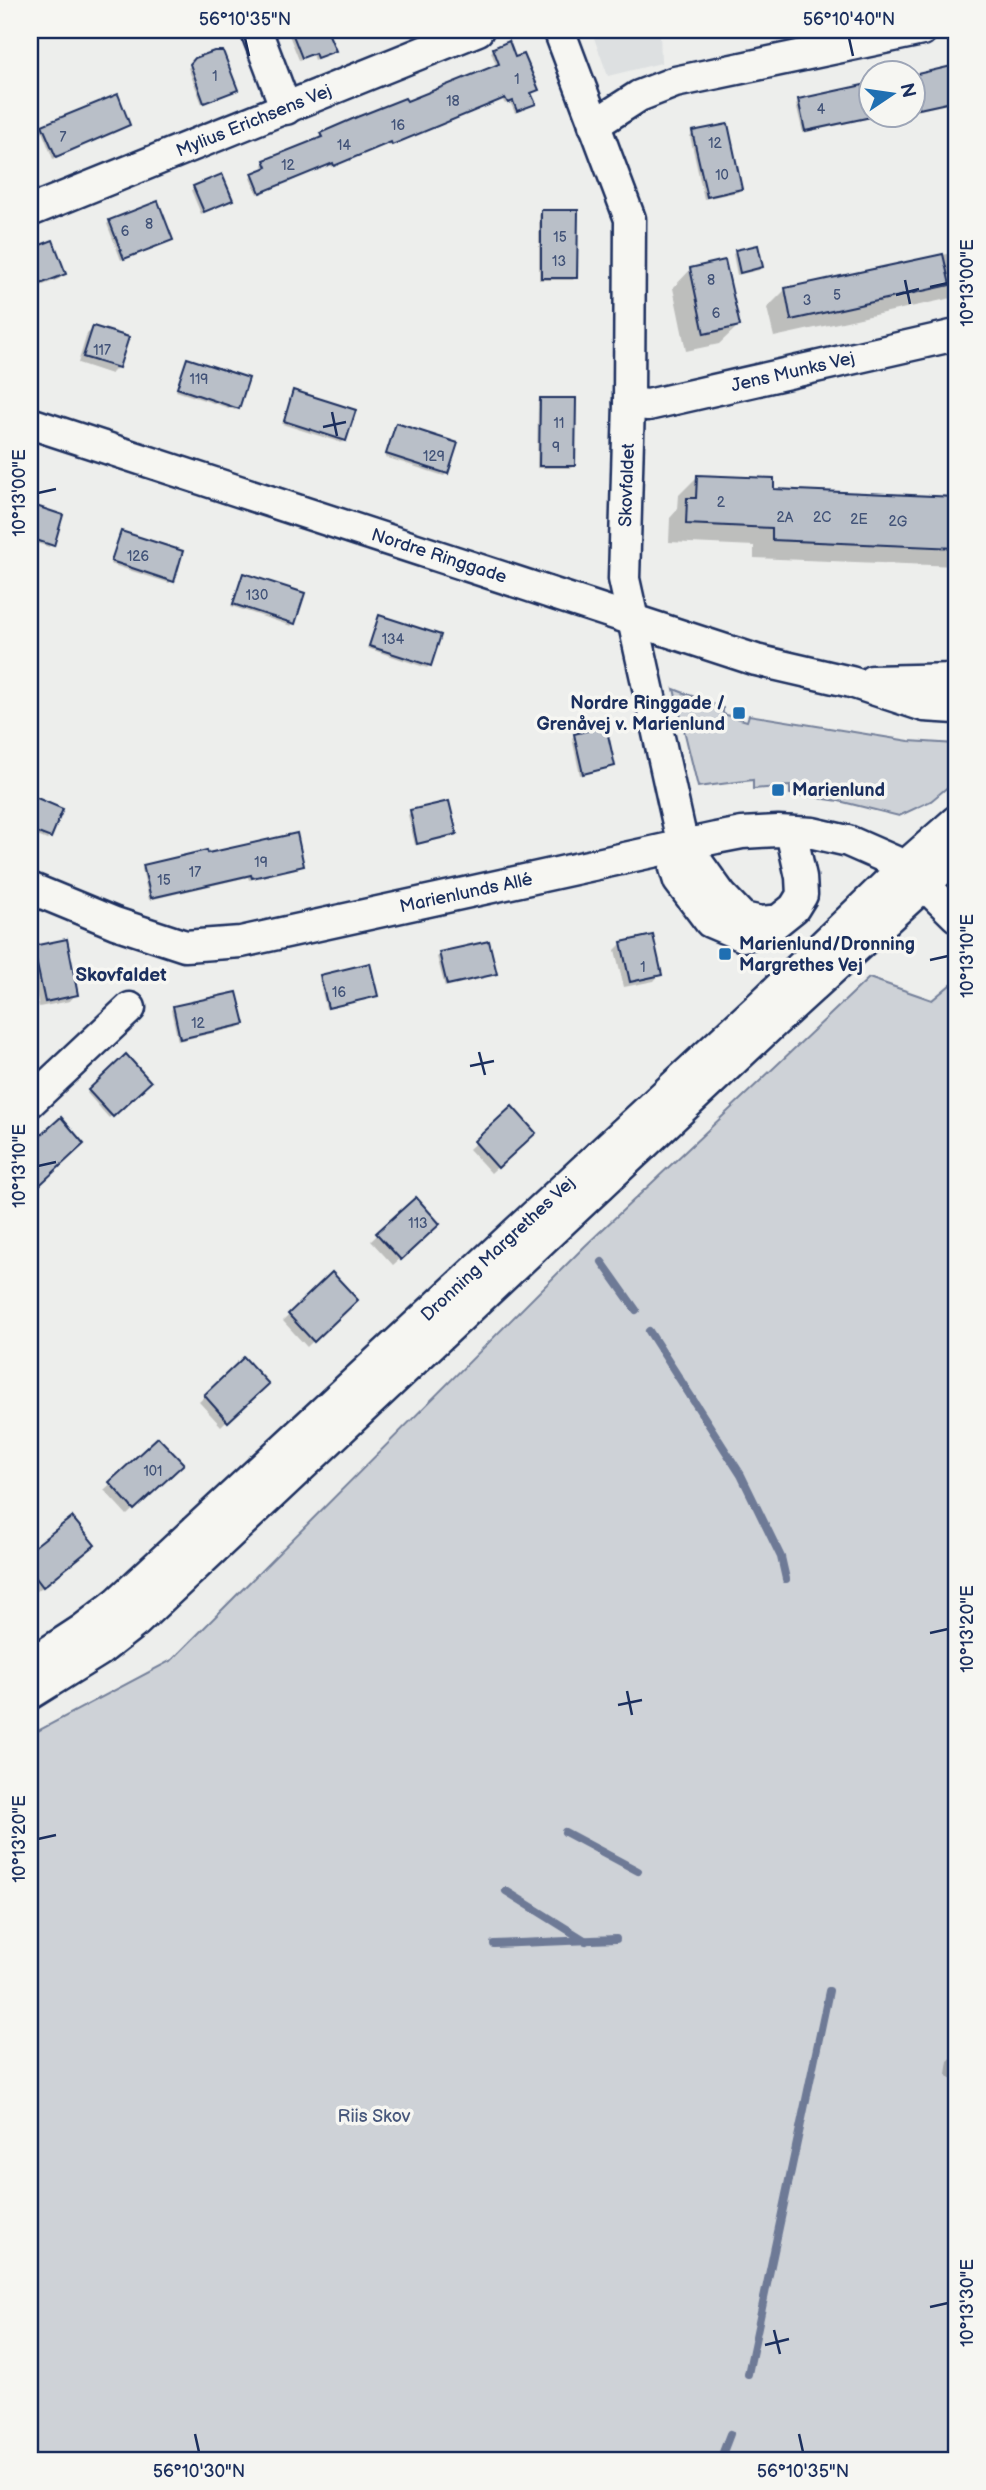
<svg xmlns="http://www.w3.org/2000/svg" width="986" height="2490" font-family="'Balsamiq Sans',sans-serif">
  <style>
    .built { fill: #dde0e1 }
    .green { fill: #ced2d7; stroke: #74809a; stroke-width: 2 }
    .shadow { fill: #0003 }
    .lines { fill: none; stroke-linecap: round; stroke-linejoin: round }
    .stream { stroke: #6e7a96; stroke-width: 8 }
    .building { fill: #b9bfc8; stroke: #1b2f5e; stroke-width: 2 }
    .minor-casing { stroke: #1b2f5e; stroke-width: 35 }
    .minor { stroke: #f6f6f2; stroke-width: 30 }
    .ticks { fill: none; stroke: #1b2f5e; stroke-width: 2.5 }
    .poi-dot { fill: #1f6fb2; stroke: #f6f6f2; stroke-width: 2.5 }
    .labels { text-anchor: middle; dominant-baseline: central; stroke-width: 7; stroke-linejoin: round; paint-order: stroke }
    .number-label { font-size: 14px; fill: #425378 }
    .street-label { font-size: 18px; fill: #1b2f5e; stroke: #f6f6f2 }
    .poi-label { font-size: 18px; font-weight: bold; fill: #1b2f5e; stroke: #f6f6f2; text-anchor: start }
    .park-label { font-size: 18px; fill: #48587c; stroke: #f6f6f2 }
    .neighbourhood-label { font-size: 19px; font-weight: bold; fill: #1b2f5e; stroke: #f6f6f2 }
    .neatline { fill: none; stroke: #1b2f5e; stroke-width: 2.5 }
    .ticks-label { font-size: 18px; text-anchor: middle; fill: #1b2f5e }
  </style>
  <rect width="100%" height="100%" fill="#edeeec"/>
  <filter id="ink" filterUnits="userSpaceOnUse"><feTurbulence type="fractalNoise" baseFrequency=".0143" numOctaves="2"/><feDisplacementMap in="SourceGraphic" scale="14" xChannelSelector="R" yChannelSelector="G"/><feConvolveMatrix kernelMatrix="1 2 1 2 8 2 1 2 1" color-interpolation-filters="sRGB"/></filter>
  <g filter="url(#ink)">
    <!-- built -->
    <path class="built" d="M591,30H660L661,63L608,76Z"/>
    <!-- green -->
    <g class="green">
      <path d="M674,689L723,708V714L747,721L749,715L909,741L956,744V780L931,801L899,816L839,801L790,794V786L753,789V780L698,787Z"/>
      <path d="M869,978L932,1000L956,980V2460H30V1735L172,1660L585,1246Z"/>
    </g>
    <!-- shadow -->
    <g class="shadow">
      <path d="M30,30H39L30,34Z"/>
      <path d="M287,30H325L334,50L314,60L312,54L299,60Z"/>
      <path d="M494,49L515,60L537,89L529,94L534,103L531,106L515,113L510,102L505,104L502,99L389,146L388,143L331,167L330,165L257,194L250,178L265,170L263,165L265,162L320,140L319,137L321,134L497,67L491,52Z"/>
      <path d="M196,60L236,89L202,104L188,68Z"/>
      <path d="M956,67V102L916,111L912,94V77Z"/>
      <path d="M799,101L869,116L866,119L803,133L796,104Z"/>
      <path d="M43,126L125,127L53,159L41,129Z"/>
      <path d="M693,133L740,189L738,192L704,199L690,136Z"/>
      <path d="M221,176L231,200L201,214L191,190Z"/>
      <path d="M542,212L575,278L573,280H539V215Z"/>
      <path d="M110,221L171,239L121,260L107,224Z"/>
      <path d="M52,243L64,274L59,279L30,290V251Z"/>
      <path d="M956,245V297L774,337L767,308L785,290L947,254Z"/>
      <path d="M736,252L761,267L759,270L737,275L733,254Z"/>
      <path d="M691,269L738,326L719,344L686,351L673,288Z"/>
      <path d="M94,328L118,367L111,374L78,363L87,334Z"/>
      <path d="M187,360L238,408L235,410L176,391Z"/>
      <path d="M294,392L344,440L342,443L282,424Z"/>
      <path d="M540,400L574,465L571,468H537L538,402Z"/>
      <path d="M396,425L447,473L444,476L385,457Z"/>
      <path d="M697,477L772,491L956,498V566L754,558V546L669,542L670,518L678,509L679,495Z"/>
      <path d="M30,506L61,516L49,547L30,541Z"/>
      <path d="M122,533L172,581L169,583L110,564Z"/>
      <path d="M243,575L293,623L291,626L231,606Z"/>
      <path d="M379,617L430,665L427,668L367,648Z"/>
      <path d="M575,735L613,766L610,768L580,775L572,738Z"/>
      <path d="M30,797L60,810L47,840L30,833Z"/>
      <path d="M411,812L455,834L452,837L415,845L408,815Z"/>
      <path d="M207,855L302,865L300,868L249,880L248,877L149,900L142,869L144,866Z"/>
      <path d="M622,943L660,974L654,981L624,987L615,950Z"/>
      <path d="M34,947L76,994L70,1001L39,1007L30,963V952Z"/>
      <path d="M440,954L495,973L492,976L445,987L437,957Z"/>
      <path d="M321,976L376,995L373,998L326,1009L319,979Z"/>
      <path d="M30,988L34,1007L30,1010Z"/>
      <path d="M173,1008L243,1024L240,1027L178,1041L171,1010Z"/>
      <path d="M126,1057L149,1082L109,1118L87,1093Z"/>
      <path d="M512,1109L534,1133L491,1173L469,1149Z"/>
      <path d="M415,1199L432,1230L393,1265L371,1241Z"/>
      <path d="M332,1274L356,1299L307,1347L283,1321Z"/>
      <path d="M244,1360L266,1384L221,1426L199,1402Z"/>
      <path d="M158,1439L181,1464L127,1515L104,1490Z"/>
      <path d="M72,1519L86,1552L36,1592L30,1584V1552Z"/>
      <path d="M956,2054V2084L946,2074L948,2061Z"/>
    </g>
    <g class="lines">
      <!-- stream -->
      <g class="stream">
        <path d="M602,1262L636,1310"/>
        <path d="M649,1331L741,1475L781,1557L786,1579"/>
        <path d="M565,1832L638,1871"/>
        <path d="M506,1891L586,1941"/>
        <path d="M494,1944L616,1939"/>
        <path d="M748,2374L829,1991"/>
        <path d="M720,2460L730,2434"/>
      </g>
    </g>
    <!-- building -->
    <g class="building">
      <path d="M291,30H327L336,51L317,58L315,53L302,58Z"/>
      <path d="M509,41L515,57L524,54L539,90L531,93L536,104L517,111L513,101L508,103L505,98L392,145L391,142L334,166L333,163L260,193L252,173L267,167L264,160L322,137L320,133L357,117L405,98L407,101L499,64L493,48Z"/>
      <path d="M214,51H223L238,90L204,103L190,64L195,58Z"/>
      <path d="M956,65V101L919,109L913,75Z"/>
      <path d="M863,85L871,117L805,131L798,99Z"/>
      <path d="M118,94L130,125L56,157L42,125Z"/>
      <path d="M728,124L742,189L707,197L692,131Z"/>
      <path d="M222,174L233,200L204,212L193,186Z"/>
      <path d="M158,201L173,240L124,259L109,220Z"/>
      <path d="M541,210H578L577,278H541Z"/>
      <path d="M53,240L66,274L30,288V249Z"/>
      <path d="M758,245L763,267L740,273L735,250Z"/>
      <path d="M943,254L950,285L791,320L785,288Z"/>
      <path d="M725,260L740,326L704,334L690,268Z"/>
      <path d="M93,326L129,337L119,368L83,357Z"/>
      <path d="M187,358L249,378L239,409L177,388Z"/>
      <path d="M293,390L356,410L346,441L284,421Z"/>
      <path d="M540,398H576L575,466H539Z"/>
      <path d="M396,423L458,443L448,474L386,454Z"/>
      <path d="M697,475L774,478V489L956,497V548L772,540V528L686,524L687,498H696Z"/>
      <path d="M30,504L63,515L54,546L30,538Z"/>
      <path d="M121,531L183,551L174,582L111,561Z"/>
      <path d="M243,573L305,593L295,624L233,604Z"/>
      <path d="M379,615L441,635L431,666L369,646Z"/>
      <path d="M606,726L615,766L583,774L574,734Z"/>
      <path d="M30,795L63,809L51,838L30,830Z"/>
      <path d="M449,801L457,834L417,844L410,810Z"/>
      <path d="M297,833L304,866L252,878L251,875L151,898L143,865L207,850L208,853Z"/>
      <path d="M653,935L662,975L630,982L621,942Z"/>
      <path d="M67,939L78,995L45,1002L33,946Z"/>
      <path d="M489,941L497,974L447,985L439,952Z"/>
      <path d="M370,963L378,996L328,1008L320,975Z"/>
      <path d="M237,992L245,1024L180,1039L173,1006Z"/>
      <path d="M126,1054L151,1082L113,1117L88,1090Z"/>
      <path d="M512,1106L536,1133L498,1168L474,1141Z"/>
      <path d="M61,1117L84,1144L30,1194V1145Z"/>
      <path d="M416,1197L440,1224L401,1260L376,1233Z"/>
      <path d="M332,1272L358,1300L314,1342L288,1314Z"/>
      <path d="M244,1357L269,1384L228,1422L204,1395Z"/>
      <path d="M158,1437L184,1464L134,1510L109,1482Z"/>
      <path d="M72,1517L95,1545L43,1587L30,1570V1550Z"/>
    </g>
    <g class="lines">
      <defs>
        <g id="minor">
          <path d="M256,30L286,109"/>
          <path d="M559,30L630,219L629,403L624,579L683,846"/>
          <path d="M594,125L639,96L675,82L922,30"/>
          <path d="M30,211L478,30"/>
          <path d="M629,403L648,405L956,335"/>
          <path d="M30,423L756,660L851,682L924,706L956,708"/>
          <path d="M872,681L956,679"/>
          <path d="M683,846L675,868L679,881L710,922L743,936L769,928L794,908L802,895L801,877L791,832"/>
          <path d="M683,846L698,863L721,895L743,918L762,922L771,921"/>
          <path d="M30,888L115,923L185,946L241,942L716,838L742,833L778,831L813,833L848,841L905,866L956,916"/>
          <path d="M30,1102L130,1008"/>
          <path d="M30,1664L82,1630L118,1602L762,1004L905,866L956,821"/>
          <path d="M30,1694L99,1651L136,1622L768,1028L956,856"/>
        </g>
      </defs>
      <!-- minor casing -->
      <use href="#minor" class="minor-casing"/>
      <!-- minor -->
      <use href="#minor" class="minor"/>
    </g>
  </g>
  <!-- ticks -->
  <path class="ticks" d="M245,38L249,56M849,38L853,56M905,280L910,304M930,287L948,283M896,295L919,289M332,412L337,436M323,427L346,422M38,493L56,489M930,960L948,956M479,1052L485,1075M470,1066L494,1061M38,1166L56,1162M930,1633L948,1629M627,1691L632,1715M618,1705L642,1700M38,1839L56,1835M930,2307L948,2303M774,2330L780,2354M765,2345L789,2339M195,2434L199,2452M799,2434L803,2452"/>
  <!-- markers -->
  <g class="poi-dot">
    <rect x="732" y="706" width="14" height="14" rx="3.5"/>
    <rect x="771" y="783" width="14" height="14" rx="3.5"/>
    <rect x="718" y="947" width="14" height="14" rx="3.5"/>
  </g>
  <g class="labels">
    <!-- number labels -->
    <g class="number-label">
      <text x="215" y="76">1</text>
      <text x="517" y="79">1</text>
      <text x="453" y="101">18</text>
      <text x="821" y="109">4</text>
      <text x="398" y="125">16</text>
      <text x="63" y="137">7</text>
      <text x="715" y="143">12</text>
      <text x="344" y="145">14</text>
      <text x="288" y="165">12</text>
      <text x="722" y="175">10</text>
      <text x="149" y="224">8</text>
      <text x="125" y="231">6</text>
      <text x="560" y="237">15</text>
      <text x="559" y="261">13</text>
      <text x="711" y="280">8</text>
      <text x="837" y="295">5</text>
      <text x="807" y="300">3</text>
      <text x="716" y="313">6</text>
      <text x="102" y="350">117</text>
      <text x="199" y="379">119</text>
      <text x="559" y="423">11</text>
      <text x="556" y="447">9</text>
      <text x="434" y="456">129</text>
      <text x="721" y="502">2</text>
      <text x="785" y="517">2A</text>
      <text x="822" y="517">2C</text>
      <text x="859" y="519">2E</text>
      <text x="898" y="521">2G</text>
      <text x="138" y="556">126</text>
      <text x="257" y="595">130</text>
      <text x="393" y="639">134</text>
      <text x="261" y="862">19</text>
      <text x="195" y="872">17</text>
      <text x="164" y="880">15</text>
      <text x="643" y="967">1</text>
      <text x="339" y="992">16</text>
      <text x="198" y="1023">12</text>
      <text x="418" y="1223">113</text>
      <text x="153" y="1471">101</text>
    </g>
    <!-- street labels -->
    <g class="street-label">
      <text transform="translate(254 121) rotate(-22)">Mylius Erichsens Vej</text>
      <text transform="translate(793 372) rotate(-13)">Jens Munks Vej</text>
      <text transform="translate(627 485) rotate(-88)">Skovfaldet</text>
      <text transform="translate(439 556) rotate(18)">Nordre Ringgade</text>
      <text transform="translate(466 893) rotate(-12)">Marienlunds Allé</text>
      <text transform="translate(498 1249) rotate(-43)">Dronning Margrethes Vej</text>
    </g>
    <!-- poi labels -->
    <g class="poi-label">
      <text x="725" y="703" text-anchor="end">Nordre Ringgade /<tspan x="725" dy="21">Grenåvej v. Marienlund</tspan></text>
      <text x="792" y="790">Marienlund</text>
      <text x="739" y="944">Marienlund/Dronning<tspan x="739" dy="21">Margrethes Vej</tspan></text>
    </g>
    <!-- park labels -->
    <g class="park-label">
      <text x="374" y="2116">Riis Skov</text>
    </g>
    <!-- neighbourhood labels -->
    <g class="neighbourhood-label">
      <text x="121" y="975">Skovfaldet</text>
    </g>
  </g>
  <!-- margin -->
  <rect width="986" height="2490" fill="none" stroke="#f6f6f2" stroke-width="77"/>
  <!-- north arrow -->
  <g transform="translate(892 94) rotate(77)"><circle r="33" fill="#f6f6f2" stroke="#9ea6b7" stroke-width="2"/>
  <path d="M0-5L12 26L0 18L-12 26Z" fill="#1f6fb2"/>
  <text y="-10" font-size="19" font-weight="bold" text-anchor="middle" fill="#1b2f5e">N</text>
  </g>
  <rect x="38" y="38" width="910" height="2414" class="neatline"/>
  <g class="ticks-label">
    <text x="245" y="25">56°10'35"N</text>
    <text x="849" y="25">56°10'40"N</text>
    <text transform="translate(967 283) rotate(-90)" y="6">10°13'00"E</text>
    <text transform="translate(19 493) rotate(-90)" y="6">10°13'00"E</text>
    <text transform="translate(967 956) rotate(-90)" y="6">10°13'10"E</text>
    <text transform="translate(19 1166) rotate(-90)" y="6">10°13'10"E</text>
    <text transform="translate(967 1629) rotate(-90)" y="6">10°13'20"E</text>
    <text transform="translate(19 1839) rotate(-90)" y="6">10°13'20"E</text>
    <text transform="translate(967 2303) rotate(-90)" y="6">10°13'30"E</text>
    <text x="199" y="2477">56°10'30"N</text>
    <text x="803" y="2477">56°10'35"N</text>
  </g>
</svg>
